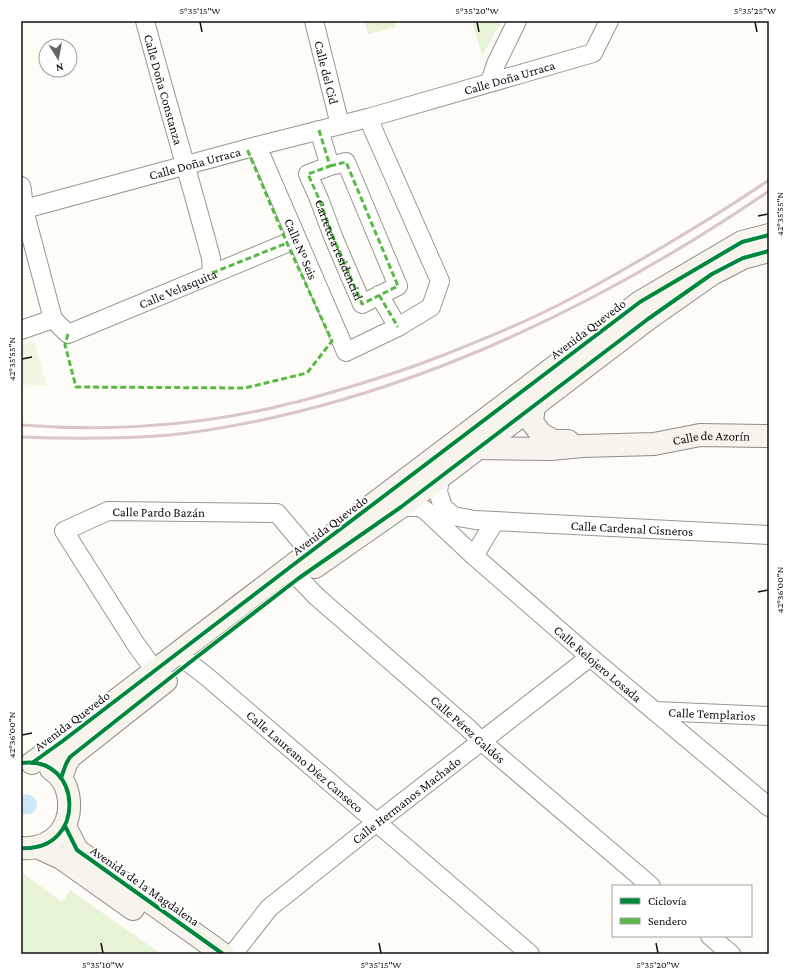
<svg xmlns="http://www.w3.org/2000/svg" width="790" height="975" font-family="'Crimson Pro',serif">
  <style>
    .green { fill: #e7f3d7 }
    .pitch { fill: #f0f6e1 }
    .water { fill: #cde8f7 }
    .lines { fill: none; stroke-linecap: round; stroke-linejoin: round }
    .minor-casing { stroke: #979795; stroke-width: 20 }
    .secondary-casing { stroke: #8e8d8b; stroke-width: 24 }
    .minor { stroke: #fffffe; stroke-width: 18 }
    .secondary { stroke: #f6f4eb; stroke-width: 22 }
    .rail { stroke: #d9c6c7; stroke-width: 3 }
    .quiet { stroke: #58b947; stroke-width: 3; stroke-dasharray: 6 3; stroke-linecap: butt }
    .cycleway-casing { stroke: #fff; stroke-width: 6 }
    .cycleway { stroke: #00873e; stroke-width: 4 }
    .ticks { fill: none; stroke: #111; stroke-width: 1.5 }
    .labels { text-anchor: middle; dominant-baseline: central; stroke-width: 4; stroke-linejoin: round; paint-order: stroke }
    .street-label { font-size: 13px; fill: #111; stroke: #fff }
    .neatline { fill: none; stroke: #111; stroke-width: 1.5 }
    .ticks-label { font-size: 10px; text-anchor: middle; fill: #111 }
  </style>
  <rect width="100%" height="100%" fill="#fdfcf7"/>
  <!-- green -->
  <g class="green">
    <path d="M364,21H394L396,27L368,34Z"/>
    <path d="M472,21H502L482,56Z"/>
    <path d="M21,872L62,902L70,890L161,954H21Z"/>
  </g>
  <!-- pitch -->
  <path class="pitch" d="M34,341L47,386L21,384V345Z"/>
  <!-- water -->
  <path class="water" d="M26,794C44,796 38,820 21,813V796Z"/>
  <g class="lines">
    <defs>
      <g id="minor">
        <path id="s1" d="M145,21C166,100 190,179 211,258L212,273"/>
        <path id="s2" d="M314,21L340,125"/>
        <path d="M490,82L496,64L517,21"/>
        <path d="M319,130L330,166L308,174L319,199L334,239L362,304L398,286L346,162L330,166"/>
        <path d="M257,146L346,352L398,327L431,307L440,281L368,118"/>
        <path id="s3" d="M21,186L22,190L24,210L53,319L68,334L287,243"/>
        <path id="s4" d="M21,210L257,146L368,118L593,53L609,21"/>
        <path d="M379,295L398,327"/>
        <path d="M21,330L53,319"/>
        <path d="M440,477L438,492L443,507L453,516L475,520L495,521"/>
        <path id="s5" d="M401,507H419L425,510L474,556L590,657L769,807"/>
        <path id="s6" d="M474,556L495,521L769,535"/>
        <path id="s7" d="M289,568L317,597L469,729L481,741L651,886"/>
        <path id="s8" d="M189,663L206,676L530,954"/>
        <path id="s9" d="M155,671L135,643L64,531L108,511L277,513L310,552"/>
        <path id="s10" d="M655,711L769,716"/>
        <path d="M710,936L731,954"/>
        <path id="s11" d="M233,954L269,908L363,833L590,657"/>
      </g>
      <g id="secondary">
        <path d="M534,406L532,422L541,434L554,441H568"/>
        <path id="s12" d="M478,448L551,449L582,446L654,444L700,435L769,436"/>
        <path d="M315,567L401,507L648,319L712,274L743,258L769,251"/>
        <path d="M32,763L64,740L289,568L640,302L742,242L769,235"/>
        <path d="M61,778L66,764L70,757L166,681"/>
        <path d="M65,826L77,850L223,954"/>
        <path d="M37,847L61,858L133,909"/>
        <path d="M21,848C54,850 74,826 68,794C66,784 60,775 51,769"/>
      </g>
    </defs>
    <!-- minor casing -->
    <use href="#minor" class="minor-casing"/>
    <!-- secondary casing -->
    <use href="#secondary" class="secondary-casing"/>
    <!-- minor -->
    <use href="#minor" class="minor"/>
    <!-- secondary -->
    <use href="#secondary" class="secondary"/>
    <!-- rail -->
    <g class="rail">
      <path d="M21,425C101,431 183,427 262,410C274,408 285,404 297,402C341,390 385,377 428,361C478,342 525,323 572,298C596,286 619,272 642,259C685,234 728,208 769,180"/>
      <path d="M21,437C71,439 121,439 170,435C221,430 271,419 320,406C482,362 631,285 769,191"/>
    </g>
    <!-- quiet -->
    <g class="quiet">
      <path id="s13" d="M319,130L330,166L308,174L319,199L334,239L362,304L398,286L346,162L330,166"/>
      <path d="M212,273L287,243"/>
      <path d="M379,295L398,327"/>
      <path d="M68,334L65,345L76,387L245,388L307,373L332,341L287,243L247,149"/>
    </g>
    <defs>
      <g id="cycleway">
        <path d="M21,763C83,754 88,852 21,848"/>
        <path d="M32,763L64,740L289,568L640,302L742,242L769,235"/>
        <path d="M61,778L66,764L70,757L189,663L299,578L401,507L648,319L712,274L743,258L769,251"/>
        <path d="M65,826L77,850L223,954"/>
      </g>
    </defs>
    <!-- cycleway casing -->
    <use href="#cycleway" class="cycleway-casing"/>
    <!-- cycleway -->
    <use href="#cycleway" class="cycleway"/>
  </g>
  <!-- ticks -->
  <path class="ticks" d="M200,22L202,32M477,22L479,32M755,22L757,32M758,216L768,214M22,359L32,357M758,592L768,590M22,735L32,733M101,943L103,953M379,943L381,953M656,943L658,953"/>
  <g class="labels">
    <!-- street labels -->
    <g class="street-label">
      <text stroke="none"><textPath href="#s2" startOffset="53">Calle del Cid</textPath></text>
      <text stroke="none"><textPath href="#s4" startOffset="506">Calle Doña Urraca</textPath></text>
      <text stroke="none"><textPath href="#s1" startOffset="71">Calle Doña Constanza</textPath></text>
      <text stroke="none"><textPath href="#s4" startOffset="180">Calle Doña Urraca</textPath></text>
      <text stroke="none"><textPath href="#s13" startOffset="143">Carretera residencial</textPath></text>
      <text transform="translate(301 249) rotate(67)">Calle Nº Seis</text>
      <text stroke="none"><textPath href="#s3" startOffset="277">Calle Velasquita</textPath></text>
      <text transform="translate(588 329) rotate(-37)">Avenida Quevedo</text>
      <text stroke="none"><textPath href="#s12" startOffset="234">Calle de Azorín</textPath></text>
      <text stroke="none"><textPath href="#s9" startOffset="266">Calle Pardo Bazán</textPath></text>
      <text transform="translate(330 525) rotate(-37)">Avenida Quevedo</text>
      <text stroke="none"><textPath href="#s6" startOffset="178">Calle Cardenal Cisneros</textPath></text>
      <text stroke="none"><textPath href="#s5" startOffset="256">Calle Relojero Losada</textPath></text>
      <text stroke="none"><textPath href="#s10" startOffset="57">Calle Templarios</textPath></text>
      <text transform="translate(72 721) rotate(-37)">Avenida Quevedo</text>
      <text stroke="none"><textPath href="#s7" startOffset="241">Calle Pérez Galdós</textPath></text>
      <text stroke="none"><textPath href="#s8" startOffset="152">Calle Laureano Díez Canseco</textPath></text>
      <text stroke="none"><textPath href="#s11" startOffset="233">Calle Hermanos Machado</textPath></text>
      <text transform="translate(145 886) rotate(35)">Avenida de la Magdalena</text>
    </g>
  </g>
  <!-- border -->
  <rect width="790" height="975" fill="none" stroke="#ffffff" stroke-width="44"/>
  <!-- legend -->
  <rect x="612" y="885" width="140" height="52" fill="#ffffff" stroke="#a0a0a0"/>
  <rect x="620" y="898" width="20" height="6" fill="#00873e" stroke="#a0a0a0"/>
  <text x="648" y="905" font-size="12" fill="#111111">Ciclovía</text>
  <rect x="620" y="918" width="20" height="6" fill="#58b947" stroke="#a0a0a0"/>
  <text x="648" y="925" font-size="12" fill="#111111">Sendero</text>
  <!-- north arrow -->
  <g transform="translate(58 58) rotate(169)"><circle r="19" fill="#ffffff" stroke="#a0a0a0"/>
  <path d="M0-3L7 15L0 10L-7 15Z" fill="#646362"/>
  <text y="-6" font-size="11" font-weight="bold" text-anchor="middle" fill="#111111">N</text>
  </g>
  <rect x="22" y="22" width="746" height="931" class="neatline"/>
  <g class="ticks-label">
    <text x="200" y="14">5°35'15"W</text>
    <text x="477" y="14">5°35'20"W</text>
    <text x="755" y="14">5°35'25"W</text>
    <text transform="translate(779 214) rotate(-90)" y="4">42°35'55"N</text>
    <text transform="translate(11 359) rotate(-90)" y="4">42°35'55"N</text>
    <text transform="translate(779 590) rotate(-90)" y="4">42°36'00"N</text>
    <text transform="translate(11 735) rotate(-90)" y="4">42°36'00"N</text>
    <text x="103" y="968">5°35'10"W</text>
    <text x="381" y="968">5°35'15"W</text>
    <text x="658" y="968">5°35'20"W</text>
  </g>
</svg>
